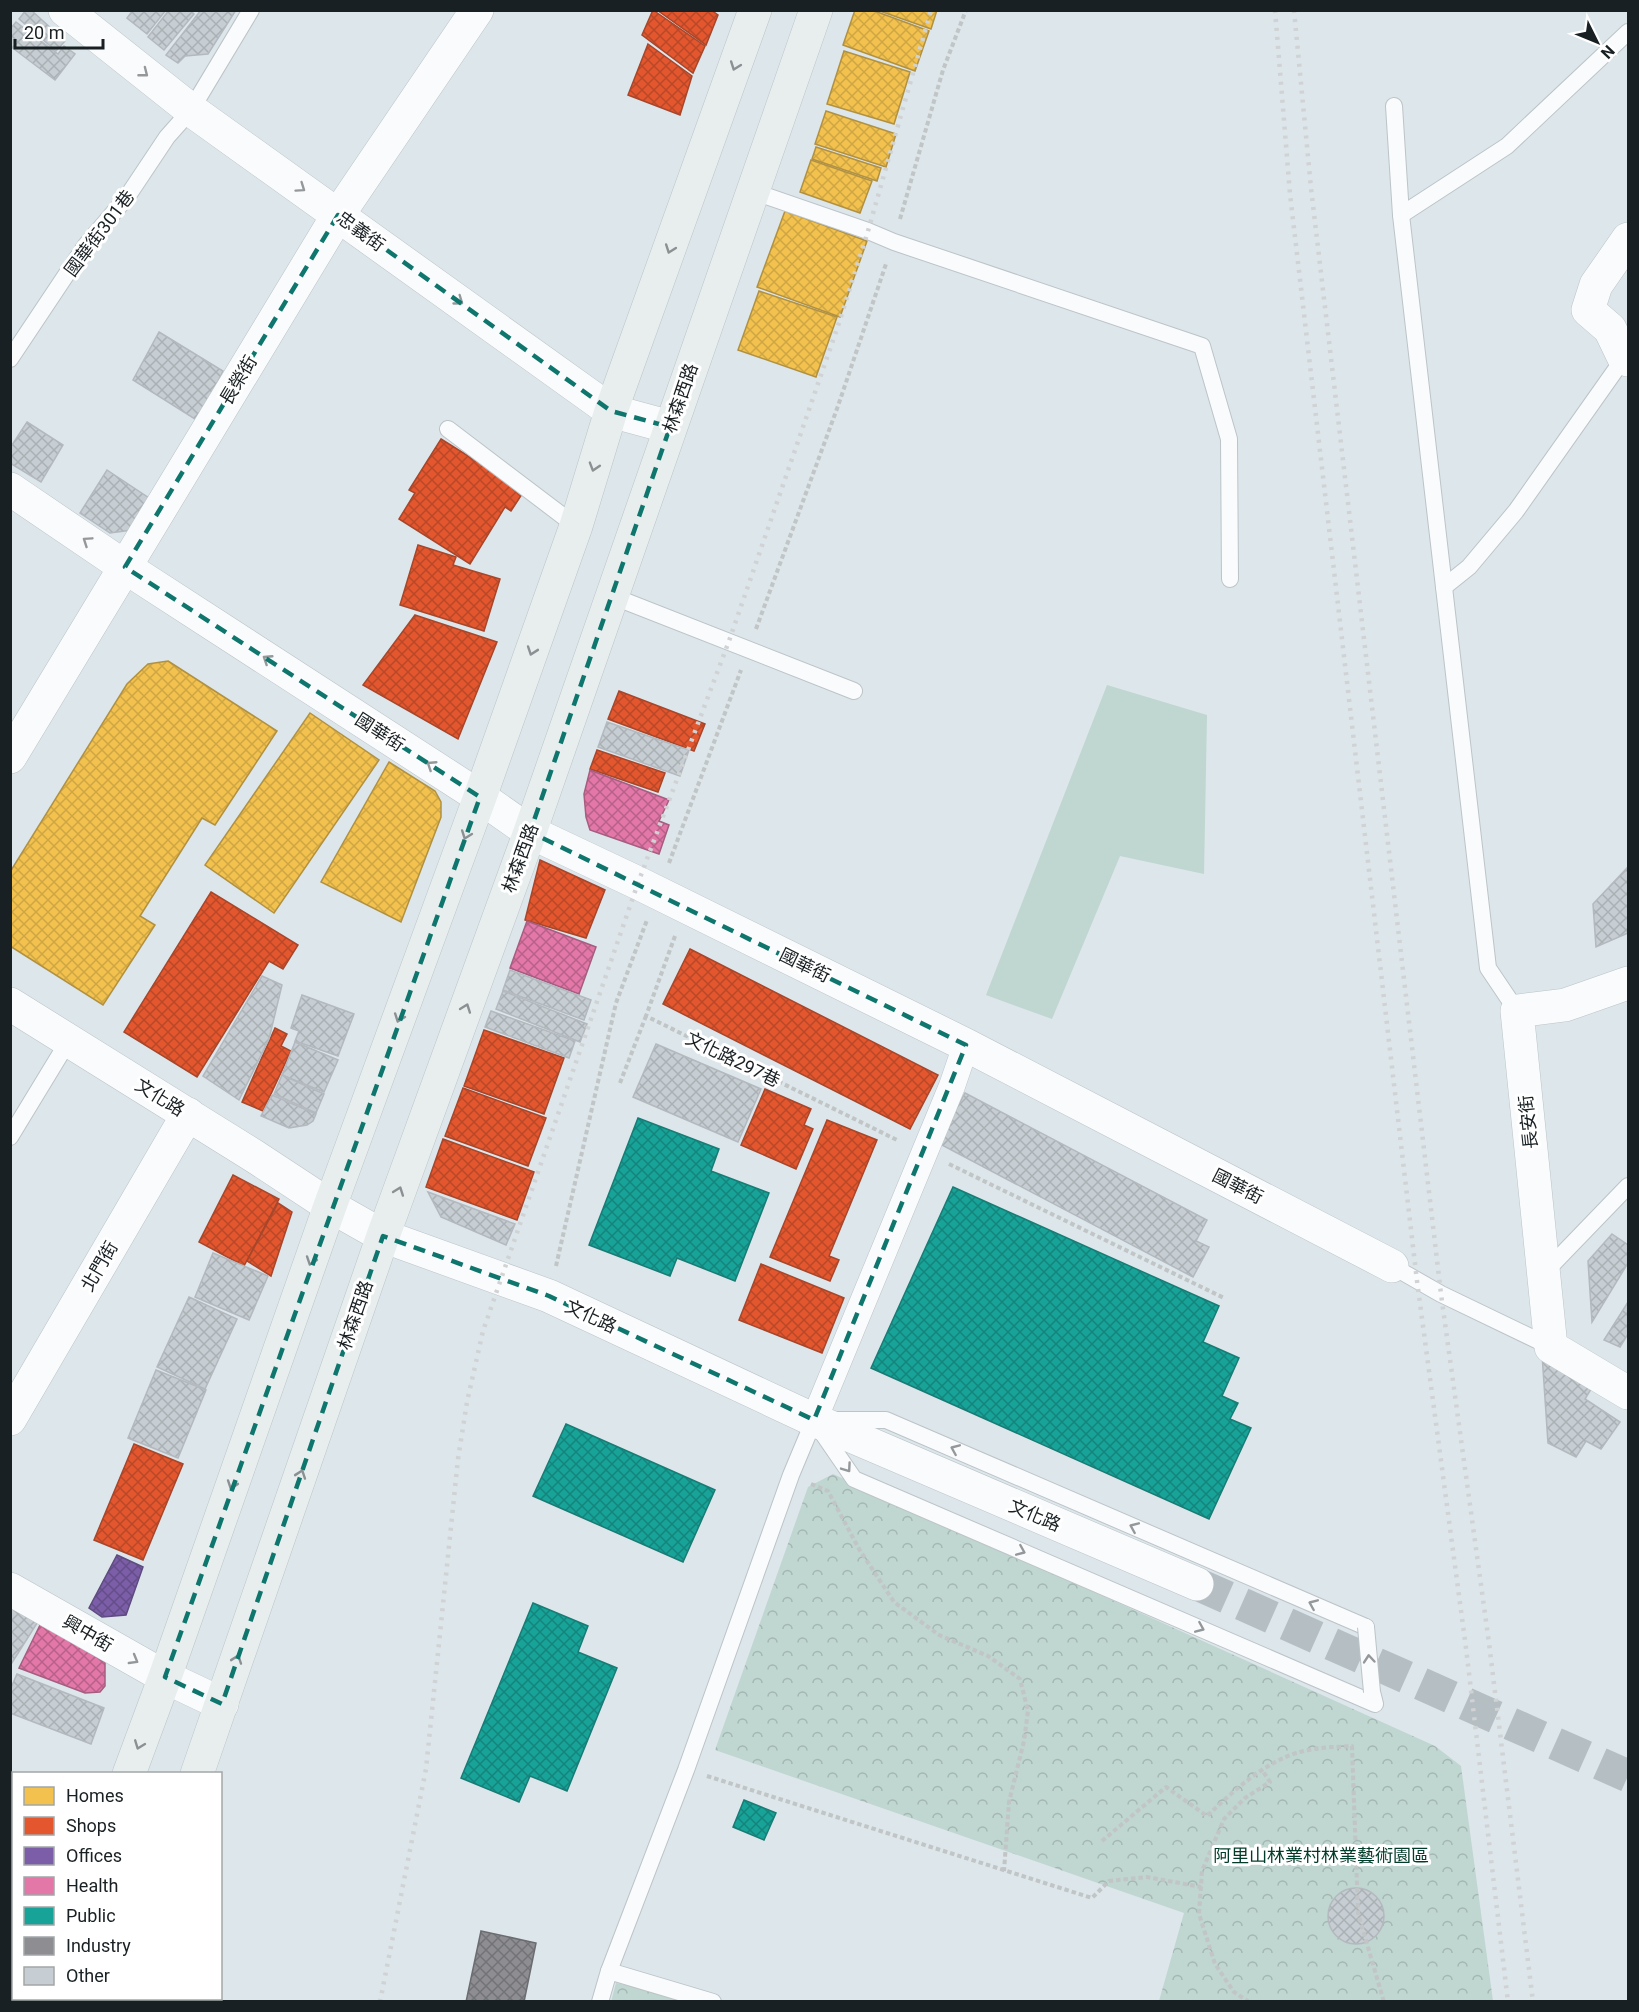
<svg xmlns="http://www.w3.org/2000/svg" width="1639" height="2012" font-family="Roboto,'Noto Sans TC',sans-serif">
  <style>
    .park { fill: url(#park-crowns) }
    .garden { fill: #c0d6d0 }
    .homes { fill: url(#homes-cross-hatch); stroke: #b19141; stroke-width: 1.5 }
    .shops { fill: url(#shops-cross-hatch); stroke: #a7462b; stroke-width: 1.5 }
    .offices { fill: url(#offices-cross-hatch); stroke: #5e4b7f; stroke-width: 1.5 }
    .health { fill: url(#health-cross-hatch); stroke: #a65d80; stroke-width: 1.5 }
    .public { fill: url(#public-cross-hatch); stroke: #187c75; stroke-width: 1.5 }
    .industry { fill: url(#industry-cross-hatch); stroke: #6a6c71; stroke-width: 1.5 }
    .building { fill: url(#building-cross-hatch); stroke: #b3b9be; stroke-width: 1.5 }
    .lines { fill: none; stroke-linecap: round; stroke-linejoin: round }
    .tertiary-tunnel { stroke: #b5bec3; stroke-width: 33; stroke-dasharray: 33 16; stroke-linecap: butt }
    .service-casing { stroke: #bcc4c8; stroke-width: 18 }
    .pedestrian-casing { stroke: #bcc4c8; stroke-width: 27 }
    .minor-casing { stroke: #bcc4c8; stroke-width: 34 }
    .tertiary-casing { stroke: #bcc4c8; stroke-width: 34 }
    .secondary-casing { stroke: #bcc4c8; stroke-width: 34 }
    .path { stroke: #c1c5c5; stroke-width: 4; stroke-dasharray: 4.5 3; stroke-linecap: butt }
    .service { stroke: #fafbfc; stroke-width: 16 }
    .pedestrian { stroke: #fafbfc; stroke-width: 26 }
    .minor { stroke: #fafbfc; stroke-width: 33 }
    .tertiary { stroke: #fafbfc; stroke-width: 33 }
    .secondary { stroke: #e8eeee; stroke-width: 33 }
    .rail { stroke: #d0d2d4; stroke-width: 4.5; stroke-dasharray: 3 6; stroke-linecap: butt }
    .service-bridge-casing { stroke: #bcc4c8; stroke-width: 18; stroke-linecap: butt }
    .service-bridge { stroke: #fafbfc; stroke-width: 16 }
    .oneway { stroke: #8b9193 }
    .oneway2 { stroke: #95989a }
    .marked { fill: none; stroke: #0f766e; stroke-width: 4.5; stroke-dasharray: 12 8; stroke-linejoin: round }
    .labels { text-anchor: middle; dominant-baseline: central; stroke-width: 6; stroke-linejoin: round; paint-order: stroke }
    .street-label { font-size: 18px; fill: #192023; stroke: #fff }
    .park-label { font-size: 18px; fill: #003c29; stroke: #fff }
  </style>
  <defs>
    <pattern id="park-crowns" width="20" height="18" patternUnits="userSpaceOnUse" patternTransform="scale(1.5)"><rect width="20" height="18" fill="#c0d6d0"/><path d="M2 6a3 3 0 1 1 6 0M12 15a3 3 0 1 1 6 0" fill="none" stroke="#a4b7b2"/></pattern>
    <pattern id="homes-cross-hatch" width="8" height="8" patternUnits="userSpaceOnUse" patternTransform="scale(1.5)"><rect width="8" height="8" fill="#f2c14e"/><path d="M0 0l8 8M0 8l8-8" fill="none" stroke="#cfa644"/></pattern>
    <pattern id="shops-cross-hatch" width="8" height="8" patternUnits="userSpaceOnUse" patternTransform="scale(1.5)"><rect width="8" height="8" fill="#e4572e"/><path d="M0 0l8 8M0 8l8-8" fill="none" stroke="#b84827"/></pattern>
    <pattern id="offices-cross-hatch" width="8" height="8" patternUnits="userSpaceOnUse" patternTransform="scale(1.5)"><rect width="8" height="8" fill="#7b5ea7"/><path d="M0 0l8 8M0 8l8-8" fill="none" stroke="#644d88"/></pattern>
    <pattern id="health-cross-hatch" width="8" height="8" patternUnits="userSpaceOnUse" patternTransform="scale(1.5)"><rect width="8" height="8" fill="#e377a8"/><path d="M0 0l8 8M0 8l8-8" fill="none" stroke="#b76188"/></pattern>
    <pattern id="public-cross-hatch" width="8" height="8" patternUnits="userSpaceOnUse" patternTransform="scale(1.5)"><rect width="8" height="8" fill="#17a398"/><path d="M0 0l8 8M0 8l8-8" fill="none" stroke="#14847c"/></pattern>
    <pattern id="industry-cross-hatch" width="8" height="8" patternUnits="userSpaceOnUse" patternTransform="scale(1.5)"><rect width="8" height="8" fill="#8d8d92"/><path d="M0 0l8 8M0 8l8-8" fill="none" stroke="#727377"/></pattern>
    <pattern id="building-cross-hatch" width="8" height="8" patternUnits="userSpaceOnUse" patternTransform="scale(1.5)"><rect width="8" height="8" fill="#c7ced3"/><path d="M0 0l8 8M0 8l8-8" fill="none" stroke="#aab1b5"/></pattern>
  </defs>
  <rect width="100%" height="100%" fill="#dce6eb"/>
  <!-- park -->
  <g class="park">
    <path d="M833,1474L1435,1746L1461,1766L1493,2001H1159L1184,1913L715,1750L808,1487Z"/>
    <path d="M616,1983L706,2001L611,2002Z"/>
  </g>
  <!-- garden -->
  <path class="garden" d="M1107,685L1207,715L1204,874L1120,856L1052,1019L986,995Z"/>
  <!-- homes -->
  <g class="homes">
    <path d="M855,10H872L929,31L915,71L843,45Z"/>
    <path d="M877,10H937L931,29Z"/>
    <path d="M844,51L910,72L894,124L827,104Z"/>
    <path d="M826,111L896,134L886,167L815,144Z"/>
    <path d="M816,147L881,168L877,181L812,159Z"/>
    <path d="M811,160L872,181L860,213L800,192Z"/>
    <path d="M785,211L867,241L840,317L757,287Z"/>
    <path d="M759,291L837,317L816,377L738,350Z"/>
    <path d="M168,661L277,731L215,825L202,818L140,916L155,925L103,1005L10,946V872L127,684L148,664Z"/>
    <path d="M310,713L379,760L274,913L205,865Z"/>
    <path d="M389,762L435,791L441,802V817L401,922L321,882Z"/>
  </g>
  <!-- shops -->
  <g class="shops">
    <path d="M653,10L705,46L693,73L642,35Z"/>
    <path d="M657,10H711L718,15L706,45Z"/>
    <path d="M648,44L692,76L680,115L628,95Z"/>
    <path d="M441,439L524,491L511,511L505,507L470,564L399,519L415,493L409,490Z"/>
    <path d="M418,545L456,557L453,565L500,579L484,631L400,605Z"/>
    <path d="M415,615L497,642L458,739L363,685Z"/>
    <path d="M619,691L705,724L694,751L608,719Z"/>
    <path d="M597,750L665,773L658,792L590,769Z"/>
    <path d="M540,860L605,890L586,938L525,920Z"/>
    <path d="M211,892L298,945L283,969L269,961L197,1077L124,1032Z"/>
    <path d="M690,949L938,1075L910,1129L663,1004Z"/>
    <path d="M275,1028L287,1034L281,1046L291,1051L263,1111L242,1102Z"/>
    <path d="M484,1030L564,1058L544,1114L464,1086Z"/>
    <path d="M463,1088L546,1118L528,1166L445,1136Z"/>
    <path d="M765,1089L811,1109L804,1125L813,1129L796,1169L741,1145Z"/>
    <path d="M827,1120L877,1140L829,1256L839,1260L830,1281L770,1257Z"/>
    <path d="M443,1139L534,1172L517,1220L426,1187Z"/>
    <path d="M233,1175L279,1199L244,1266L199,1242Z"/>
    <path d="M278,1203L292,1212L271,1276L247,1261Z"/>
    <path d="M761,1264L844,1298L822,1353L739,1320Z"/>
    <path d="M134,1444L183,1464L143,1560L94,1540Z"/>
  </g>
  <!-- offices -->
  <path class="offices" d="M117,1555L143,1567L126,1615L102,1617L89,1608Z"/>
  <!-- health -->
  <g class="health">
    <path d="M590,770L669,800L659,821L669,825L659,854L590,830L586,817L584,794Z"/>
    <path d="M527,921L596,947L579,994L510,968Z"/>
    <path d="M41,1623L105,1662V1686L100,1692L85,1693L19,1668Z"/>
  </g>
  <!-- public -->
  <g class="public">
    <path d="M638,1118L719,1149L711,1171L769,1193L735,1281L677,1258L670,1276L589,1245Z"/>
    <path d="M953,1187L1219,1306L1203,1342L1239,1358L1222,1396L1238,1403L1230,1419L1251,1428L1209,1519L871,1368Z"/>
    <path d="M566,1424L715,1490L683,1562L533,1496Z"/>
    <path d="M533,1603L588,1626L578,1652L617,1668L567,1791L530,1776L519,1802L461,1778Z"/>
    <path d="M744,1800L776,1813L764,1840L733,1827Z"/>
  </g>
  <!-- industry -->
  <path class="industry" d="M481,1931L536,1943L524,2002H466Z"/>
  <!-- building -->
  <g class="building">
    <path d="M26,10H31L65,41L56,51L19,19Z"/>
    <path d="M133,10H166L147,34L127,18Z"/>
    <path d="M169,10H190L194,14L164,50L148,37Z"/>
    <path d="M201,10H236L208,54L185,56L178,63L166,55Z"/>
    <path d="M16,22L58,54L64,46L75,54L55,80L10,46V29Z"/>
    <path d="M159,332L223,371L198,421L133,380Z"/>
    <path d="M27,422L63,445L41,482L10,463V448Z"/>
    <path d="M107,470L152,500L132,530L110,533L80,513Z"/>
    <path d="M607,722L689,750L680,776L598,747Z"/>
    <path d="M1628,867V933L1596,947L1593,904Z"/>
    <path d="M510,970L591,1000L584,1020L503,990Z"/>
    <path d="M262,976L282,985L269,1039L239,1100L203,1076Z"/>
    <path d="M503,991L587,1024L580,1042L496,1009Z"/>
    <path d="M302,995L354,1014L338,1056L295,1041L299,1031L291,1028Z"/>
    <path d="M491,1011L575,1041L569,1058L485,1027Z"/>
    <path d="M295,1042L338,1060L324,1092L282,1075Z"/>
    <path d="M656,1044L761,1089L738,1142L633,1097Z"/>
    <path d="M282,1075L324,1094L316,1113L274,1094Z"/>
    <path d="M965,1093L1207,1220L1196,1241L1209,1247L1193,1277L938,1143Z"/>
    <path d="M272,1095L316,1114L313,1121L307,1125L289,1128L261,1116Z"/>
    <path d="M428,1192L515,1224L506,1245L441,1217Z"/>
    <path d="M1612,1234L1628,1245V1263L1592,1322L1588,1261Z"/>
    <path d="M213,1253L268,1276L249,1320L195,1297Z"/>
    <path d="M189,1297L237,1319L205,1389L157,1367Z"/>
    <path d="M1628,1302V1334L1620,1347L1604,1340Z"/>
    <path d="M1542,1354L1594,1384L1585,1399L1620,1422L1601,1449L1586,1441L1576,1457L1548,1443Z"/>
    <path d="M156,1370L206,1390L178,1458L128,1438Z"/>
    <path d="M10,1604L39,1620L10,1666Z"/>
    <path d="M17,1674L104,1708L91,1744L10,1713V1690Z"/>
    <path d="M10,1823L14,1824V1896L10,1895Z"/>
    <circle cx="1356" cy="1916" r="28"/>
  </g>
  <g class="lines">
    <!-- tertiary-tunnel -->
    <path class="tertiary-tunnel" d="M1197,1584L1628,1776"/>
    <defs>
      <g id="service">
        <path d="M1394,106L1401,215L1488,968L1517,1011"/>
        <path d="M752,191L868,231L894,242L1202,346L1229,439L1230,579"/>
        <path d="M1401,215L1507,146L1628,32"/>
        <path d="M10,359L86,245L127,197L167,137L191,110L251,10"/>
        <path d="M448,429L576,526"/>
        <path d="M1444,587L1469,567L1516,511L1624,358"/>
        <path d="M612,596L854,691"/>
        <path d="M10,1137L69,1040"/>
        <path d="M1392,1266L1441,1294L1551,1347"/>
        <path d="M1544,1273L1628,1186"/>
        <path d="M832,1420H886L1366,1627"/>
        <path d="M819,1428L854,1479L1375,1704L1372,1692"/>
        <path d="M609,1971L713,2002"/>
        <path d="M600,2002L609,1971L686,1770L791,1475L814,1420"/>
      </g>
      <path id="pedestrian" d="M814,1420L952,1086L966,1045"/>
      <g id="minor">
        <path d="M65,10L191,110L611,411L670,427"/>
        <path d="M1628,239L1596,285L1588,310L1610,329L1624,358L1628,360"/>
        <path d="M10,489L125,567L480,797L530,832L638,883L966,1045L1392,1266"/>
        <path d="M10,757L338,215L477,10"/>
        <path d="M1628,983L1565,1005L1517,1011L1551,1347L1628,1393"/>
        <path d="M10,1419L188,1114"/>
        <path d="M10,1589L165,1677L222,1704"/>
      </g>
      <path id="tertiary" d="M10,1004L254,1156L330,1206L383,1236L549,1296L814,1420L1197,1584"/>
      <g id="secondary">
        <path d="M129,1774L165,1677L330,1206L480,797L576,526L611,411L755,10"/>
        <path d="M197,1774L383,1236L530,832L816,10"/>
        <path d="M43,2002L44,1998"/>
        <path d="M117,2002L118,1998"/>
      </g>
    </defs>
    <!-- service casing -->
    <use href="#service" class="service-casing"/>
    <!-- pedestrian casing -->
    <use href="#pedestrian" class="pedestrian-casing"/>
    <!-- minor casing -->
    <use href="#minor" class="minor-casing"/>
    <!-- tertiary casing -->
    <use href="#tertiary" class="tertiary-casing"/>
    <!-- secondary casing -->
    <use href="#secondary" class="secondary-casing"/>
    <!-- path -->
    <g class="path">
      <path d="M900,219L943,70L966,10"/>
      <path d="M756,629L838,406L886,264"/>
      <path d="M669,863L741,670"/>
      <path d="M675,936L646,1016L899,1141"/>
      <path d="M620,1083L646,1016"/>
      <path d="M949,1164L1224,1298"/>
      <path d="M556,1266L616,1003L647,920"/>
      <path d="M811,1484L828,1491L859,1549L894,1602L939,1635L988,1656L1020,1679L1028,1711L1024,1741L1009,1802L1004,1871"/>
      <path d="M707,1776L1092,1898L1109,1881L1147,1877L1201,1887"/>
      <path d="M1102,1841L1166,1787L1207,1816C1237,1788 1271,1755 1314,1749C1326,1747 1339,1747 1352,1746L1358,1913L1384,2002"/>
      <path d="M1249,2002L1234,1992L1215,1964L1199,1914L1202,1871L1224,1819L1245,1798L1270,1782L1262,1770"/>
    </g>
    <!-- service -->
    <use href="#service" class="service"/>
    <!-- pedestrian -->
    <use href="#pedestrian" class="pedestrian"/>
    <!-- minor -->
    <use href="#minor" class="minor"/>
    <!-- tertiary -->
    <use href="#tertiary" class="tertiary"/>
    <!-- secondary -->
    <use href="#secondary" class="secondary"/>
    <!-- rail -->
    <g class="rail">
      <path d="M1275,10L1290,194L1417,1281L1466,1648L1508,2002"/>
      <path d="M1294,10L1311,188L1441,1294L1489,1643L1533,2002"/>
      <path d="M380,2002L426,1769L458,1459L467,1402L483,1331L638,883L729,641L839,323L868,231L931,10"/>
    </g>
    <defs>
      <path id="service-bridge" d="M1366,1627L1372,1692"/>
    </defs>
    <!-- service-bridge casing -->
    <use href="#service-bridge" class="service-bridge-casing"/>
    <!-- service-bridge -->
    <use href="#service-bridge" class="service-bridge"/>
  </g>
  <!-- one-way arrows -->
  <defs><path id="oneway-chevron" d="M-2-3.5L2.5 0L-2 3.5" fill="none" stroke-width="1.6" stroke-linecap="round" stroke-linejoin="round" transform="scale(1.5)"/></defs>
  <g class="oneway">
    <use href="#oneway-chevron" transform="translate(735 66) rotate(110)"/>
    <use href="#oneway-chevron" transform="translate(670 249) rotate(110)"/>
    <use href="#oneway-chevron" transform="translate(594 467) rotate(107)"/>
    <use href="#oneway-chevron" transform="translate(532 651) rotate(109)"/>
    <use href="#oneway-chevron" transform="translate(466 835) rotate(110)"/>
    <use href="#oneway-chevron" transform="translate(466 1008) rotate(-70)"/>
    <use href="#oneway-chevron" transform="translate(399 1018) rotate(110)"/>
    <use href="#oneway-chevron" transform="translate(399 1191) rotate(-70)"/>
    <use href="#oneway-chevron" transform="translate(311 1261) rotate(109)"/>
    <use href="#oneway-chevron" transform="translate(301 1474) rotate(-71)"/>
    <use href="#oneway-chevron" transform="translate(232 1485) rotate(109)"/>
    <use href="#oneway-chevron" transform="translate(237 1659) rotate(-71)"/>
    <use href="#oneway-chevron" transform="translate(139 1745) rotate(111)"/>
  </g>
  <g class="oneway2">
    <use href="#oneway-chevron" transform="translate(144 73) rotate(38)"/>
    <use href="#oneway-chevron" transform="translate(301 188) rotate(35)"/>
    <use href="#oneway-chevron" transform="translate(459 301) rotate(36)"/>
    <use href="#oneway-chevron" transform="translate(87 541) rotate(-146)"/>
    <use href="#oneway-chevron" transform="translate(267 659) rotate(-147)"/>
    <use href="#oneway-chevron" transform="translate(431 765) rotate(-147)"/>
    <use href="#oneway-chevron" transform="translate(955 1449) rotate(-157)"/>
    <use href="#oneway-chevron" transform="translate(847 1468) rotate(55)"/>
    <use href="#oneway-chevron" transform="translate(1134 1527) rotate(-157)"/>
    <use href="#oneway-chevron" transform="translate(1021 1551) rotate(23)"/>
    <use href="#oneway-chevron" transform="translate(1313 1604) rotate(-157)"/>
    <use href="#oneway-chevron" transform="translate(1200 1628) rotate(23)"/>
    <use href="#oneway-chevron" transform="translate(1369 1659) rotate(-95)"/>
    <use href="#oneway-chevron" transform="translate(134 1660) rotate(30)"/>
  </g>
  <!-- marked area -->
  <path class="marked" d="M338,215L611,411L670,427L530,832L966,1045L814,1420L549,1296L383,1236L222,1704L165,1677L480,797L125,567Z"/>
  <g class="labels">
    <!-- street labels -->
    <g class="street-label">
      <text transform="translate(361 231) rotate(36)">忠義街</text>
      <text transform="translate(99 233) rotate(-53)">國華街301巷</text>
      <text transform="translate(238 380) rotate(-59)">長榮街</text>
      <text transform="translate(680 398) rotate(-71)">林森西路</text>
      <text transform="translate(380 732) rotate(33)">國華街</text>
      <text transform="translate(520 858) rotate(-70)">林森西路</text>
      <text transform="translate(805 965) rotate(26)">國華街</text>
      <text transform="translate(733 1059) rotate(26)">文化路297巷</text>
      <text transform="translate(160 1097) rotate(32)">文化路</text>
      <text transform="translate(1528 1122) rotate(-96)">長安街</text>
      <text transform="translate(1238 1186) rotate(27)">國華街</text>
      <text transform="translate(99 1266) rotate(-60)">北門街</text>
      <text transform="translate(355 1315) rotate(-71)">林森西路</text>
      <text transform="translate(591 1316) rotate(25)">文化路</text>
      <text transform="translate(1035 1515) rotate(23)">文化路</text>
      <text transform="translate(88 1633) rotate(30)">興中街</text>
    </g>
    <!-- park labels -->
    <g class="park-label">
      <text x="1321" y="1855">阿里山林業村林業藝術園區</text>
    </g>
  </g>
  <!-- border -->
  <rect width="1639" height="2012" fill="none" stroke="#192023" stroke-width="24"/>
  <!-- legend -->
  <rect x="12" y="1772" width="210" height="228" fill="#ffffff" stroke="#a3a6a7" stroke-width="1.5"/>
  <rect x="24" y="1787" width="30" height="18" fill="#f2c14e" stroke="#a3a6a7" stroke-width="1.5"/>
  <text x="66" y="1802" font-size="18" fill="#192023">Homes</text>
  <rect x="24" y="1817" width="30" height="18" fill="#e4572e" stroke="#a3a6a7" stroke-width="1.5"/>
  <text x="66" y="1832" font-size="18" fill="#192023">Shops</text>
  <rect x="24" y="1847" width="30" height="18" fill="#7b5ea7" stroke="#a3a6a7" stroke-width="1.5"/>
  <text x="66" y="1862" font-size="18" fill="#192023">Offices</text>
  <rect x="24" y="1877" width="30" height="18" fill="#e377a8" stroke="#a3a6a7" stroke-width="1.5"/>
  <text x="66" y="1892" font-size="18" fill="#192023">Health</text>
  <rect x="24" y="1907" width="30" height="18" fill="#17a398" stroke="#a3a6a7" stroke-width="1.5"/>
  <text x="66" y="1922" font-size="18" fill="#192023">Public</text>
  <rect x="24" y="1937" width="30" height="18" fill="#8d8d92" stroke="#a3a6a7" stroke-width="1.5"/>
  <text x="66" y="1952" font-size="18" fill="#192023">Industry</text>
  <rect x="24" y="1967" width="30" height="18" fill="#c7ced3" stroke="#a3a6a7" stroke-width="1.5"/>
  <text x="66" y="1982" font-size="18" fill="#192023">Other</text>
  <!-- north arrow -->
  <g transform="translate(1597 42) rotate(133)" stroke="#ffffff" stroke-width="4.5" paint-order="stroke">
  <path d="M0-4.5L10 22L0 15L-10 22Z" fill="#192023"/>
  <text y="-9" font-size="16" font-weight="bold" text-anchor="middle" fill="#192023">N</text>
  </g>
  <!-- scale -->
  <path d="M15 39v9h88v-9" fill="none" stroke="#192023" stroke-width="3"/>
  <text x="24" y="39" font-size="18" fill="#192023" stroke="#ffffff" stroke-width="4.5" paint-order="stroke">20 m</text>
</svg>
